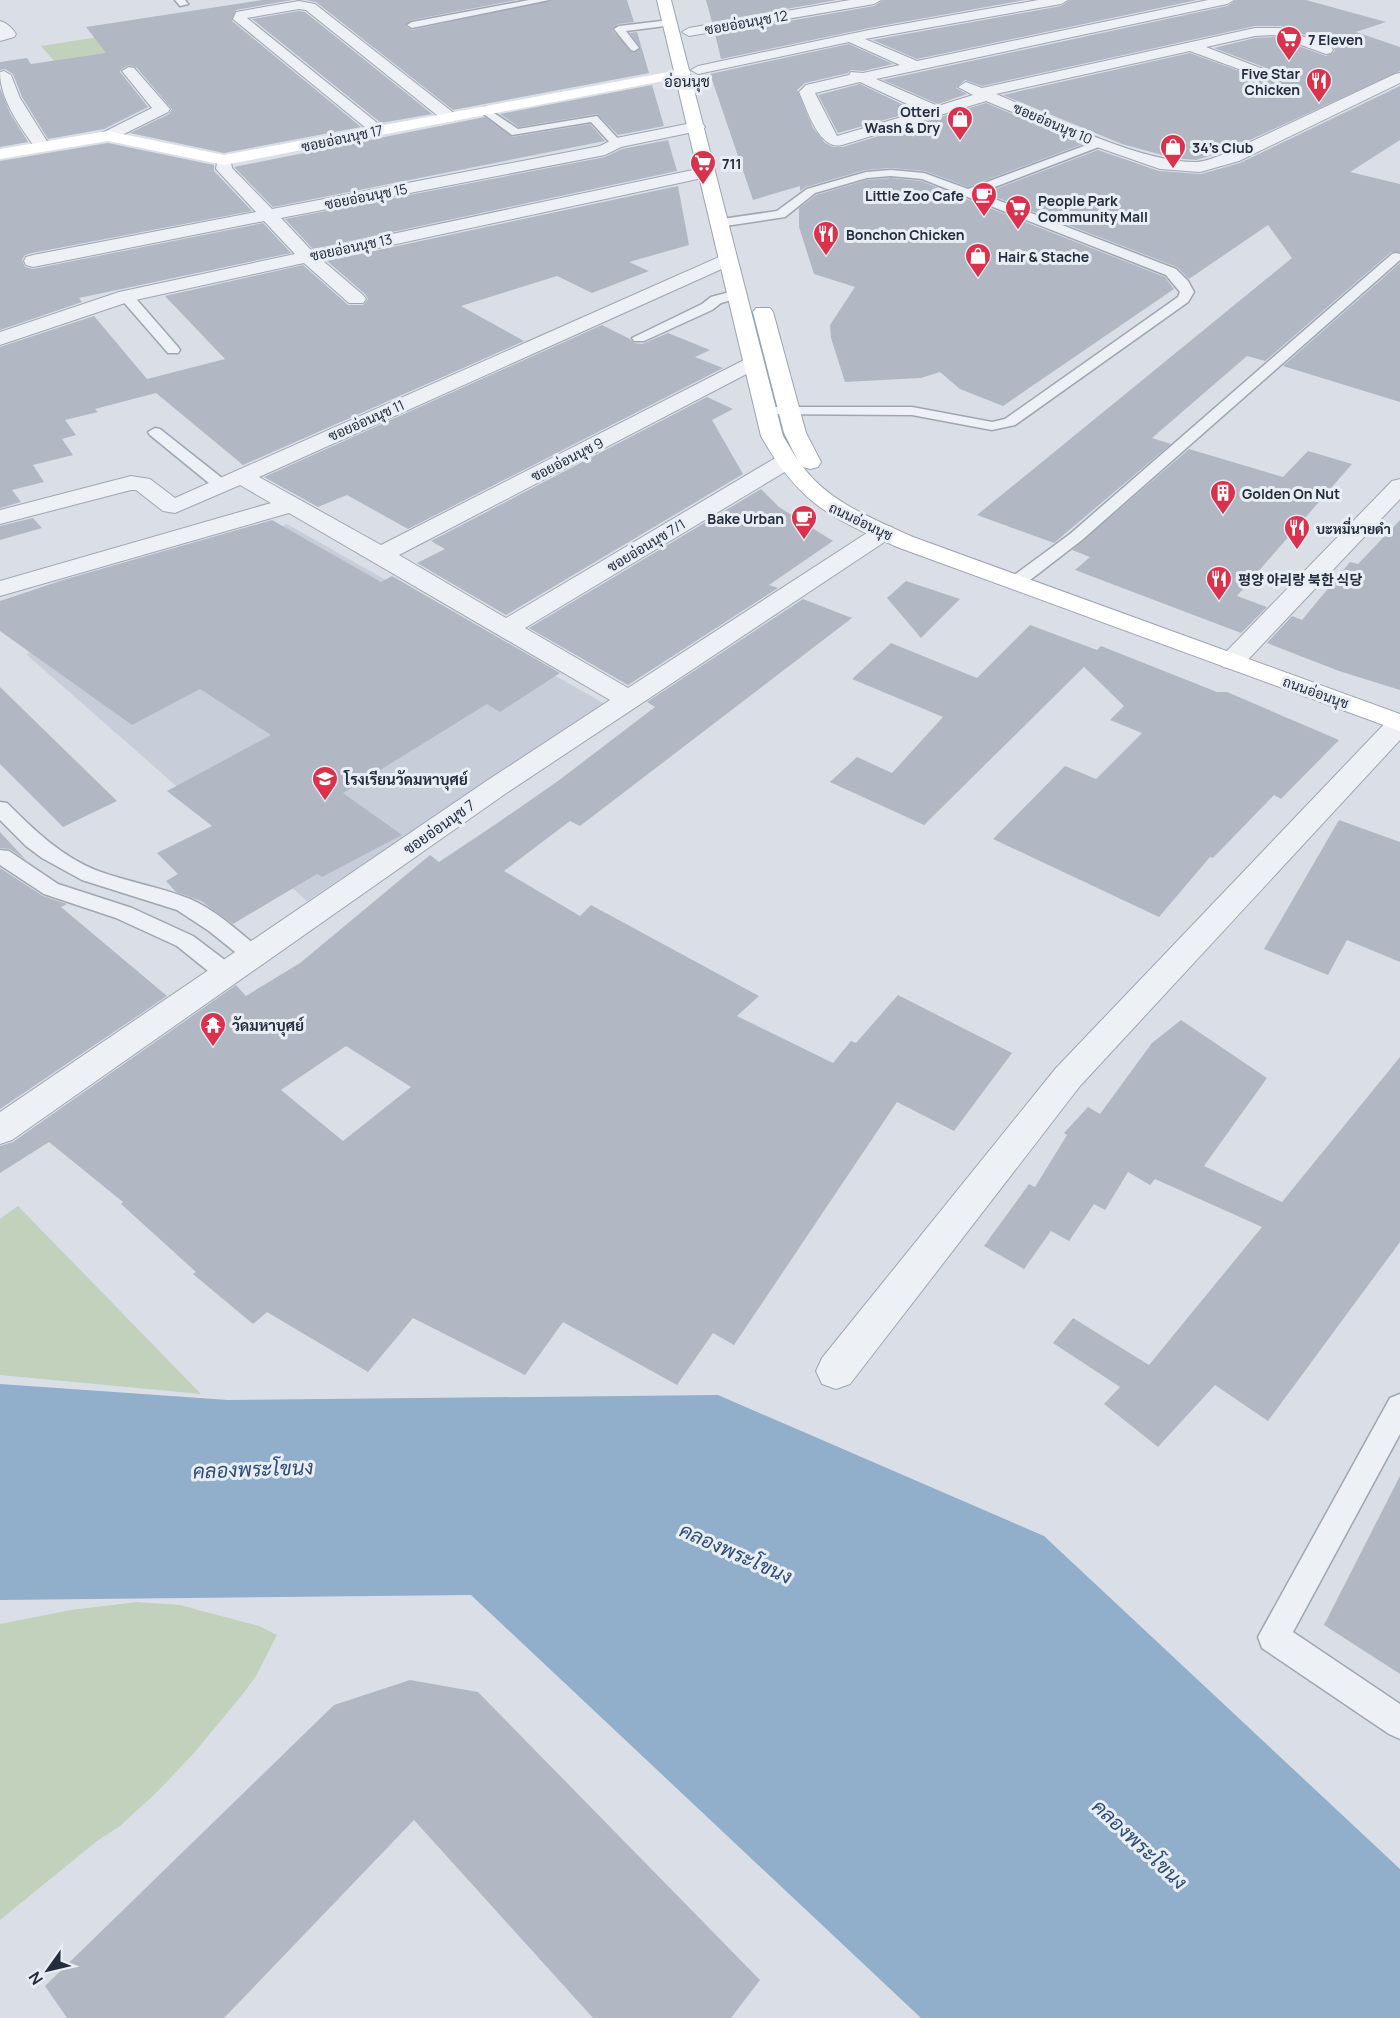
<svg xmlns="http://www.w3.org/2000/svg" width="1400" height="2018" font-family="Manrope,'Noto Sans KR',Sarabun,sans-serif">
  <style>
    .built { fill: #c8ced9 }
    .green { fill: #c1d1bb }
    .water { fill: #91aecb }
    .building { fill: #b1b8c4; fill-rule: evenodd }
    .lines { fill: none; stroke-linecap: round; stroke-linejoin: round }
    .lane-casing { stroke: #9fa6b1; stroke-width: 3 }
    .street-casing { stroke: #9fa6b1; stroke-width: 2 }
    .primary-casing { stroke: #99a4b3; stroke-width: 2 }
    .lane { fill: #edf0f5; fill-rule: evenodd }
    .street { fill: #edf0f5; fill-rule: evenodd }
    .secondary { fill: #fff; fill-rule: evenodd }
    .primary { fill: #fff; fill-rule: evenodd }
    .labels { text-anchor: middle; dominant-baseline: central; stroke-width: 6; stroke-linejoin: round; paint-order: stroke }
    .far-street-label { font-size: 14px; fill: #232d3e; stroke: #e9eef4 }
    .far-poi-label { font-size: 14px; font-weight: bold; fill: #232d3e; stroke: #e9eef4; text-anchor: start }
    .far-quarter-label { font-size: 15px; fill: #161e2e; stroke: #e9eef4 }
    .poi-label { font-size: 15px; font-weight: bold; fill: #232d3e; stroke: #e9eef4; text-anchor: start }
    .street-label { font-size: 15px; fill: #232d3e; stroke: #e9eef4 }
    .near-water-label { font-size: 20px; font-style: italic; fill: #2a4c75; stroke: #e9eef4 }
  </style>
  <rect width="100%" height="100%" fill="#dadfe7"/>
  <!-- built -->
  <path class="built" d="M287,524L605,704L307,901L26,654Z"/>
  <!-- green -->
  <g class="green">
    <path d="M156,28L189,60L70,79L41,46Z"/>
    <path d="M18,1206L201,1394L0,1375V1219Z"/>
    <path d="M137,1602L180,1605L259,1626L277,1635L256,1676L242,1695L194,1753L158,1791L120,1826L97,1841L0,1920V1624L71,1610Z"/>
  </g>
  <!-- water -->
  <path class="water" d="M0,1384L228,1400L718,1395L1044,1536L1400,1869V2018H921L471,1595L0,1600Z"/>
  <!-- building -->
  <g class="building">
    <path d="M263,0H292L236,10L232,21L361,127L224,153L130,133L169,114L172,109L136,67L129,65L121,69L120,72L148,107L104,129L48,139L22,97L13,74L5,69L0,70V62L27,58L31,64L106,53L86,27Z"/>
    <path d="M306,0H517L412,20L405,26L412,30L551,0H627L634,22L618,24L612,30L633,53L641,48L630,33L637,32L649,73L453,110L316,2Z"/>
    <path d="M706,0H837L712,22Z"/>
    <path d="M883,0H1025L869,28L721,59L715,34L874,6Z"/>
    <path d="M1070,0H1197L917,59L873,40L1061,6Z"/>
    <path d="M1236,0H1306L1386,22L1356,32L1400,47V71L1226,151L1196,160L1173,158L1122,144L1003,95L1190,53L1264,80L1272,75L1269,69L1214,48L1255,38L1274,37L1326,56L1335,51L1333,46L1281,26H1255L982,86L965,80L956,88L967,94L938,104L883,80L1227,6Z"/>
    <path d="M299,11L305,12L432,114L381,123L252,19Z"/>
    <path d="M849,44L893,64L863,71L851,70L848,73L805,83L797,90L813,128L825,143L833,147H843L986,103L1083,144L968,187L925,171L891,168L865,170L806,187L800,191V186L753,200L710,74Z"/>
    <path d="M860,84L916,111L838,133L818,95Z"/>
    <path d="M652,85L664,126L618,135L597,114L519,127L500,114Z"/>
    <path d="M1400,86V140L1350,172L1400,184V252H1391L1265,361L1247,356L1152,438L1171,444L1054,543L977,515L1292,258L1268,225L1189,279L1177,267L985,193L1098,150L1159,171L1201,174L1240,163Z"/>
    <path d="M0,88L10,113L28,142L0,147Z"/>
    <path d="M485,117L512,137L590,124L605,141L273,207L234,167Z"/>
    <path d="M668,140L677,171L313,249L285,219L605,157L622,149Z"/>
    <path d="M108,143L214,165V171L252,211L32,253L25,255L22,260L25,267L33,269L263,223L291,253L79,298L82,302L0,330V161Z"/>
    <path d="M891,178L921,181L1165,277L1174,289L1003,406L960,389L940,372L921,378L845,382L831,338L830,325L855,287L814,274L799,227V208L816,195L867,180Z"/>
    <path d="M678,186L689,245L629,262L649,271L592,293L557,276L461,306L524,341L243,465L156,393L95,409L98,412L65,420L76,435L62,439L73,455L33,465L44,482L12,490L21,502L0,508V347L94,316L147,379L225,359L165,296L303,265L348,305H363L368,299L365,294L327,261Z"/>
    <path d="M1400,263V402L1283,366Z"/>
    <path d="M602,325L630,339L634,343L642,344L668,333L710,350L695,357L723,368L408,529L347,495L318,507L264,477Z"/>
    <path d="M707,397L733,409L712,420L743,474L506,615L417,563L445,549L431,541Z"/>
    <path d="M1189,449L1283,477L1308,451L1352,464L1237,596L1267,607L1241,633L1075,570L1090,557L1072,550Z"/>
    <path d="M761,489L779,507L833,541L769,585L778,588L628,685L529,628Z"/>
    <path d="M33,518L42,528L0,540V526Z"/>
    <path d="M272,520L381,582L392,576L560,673L500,712L487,704L343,793L402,835L322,877L317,874L233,924L201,901L176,892L166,881L178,874L157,853L212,826L167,791L271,735L200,689L132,725L0,631V601L63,580Z"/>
    <path d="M1400,520V690L1339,671L1267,643L1292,616L1302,620L1350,562L1358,564Z"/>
    <path d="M906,581L960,599L921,638L887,598Z"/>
    <path d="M803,599L852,618L580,826L570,821L504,871L580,916L591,905L759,996L737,1016L833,1063L851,1041L856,1043L898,995L1012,1053L954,1131L897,1102L734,1345L713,1333L677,1385L563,1322L525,1375L413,1318L368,1372L267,1312L253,1324L193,1274L196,1272L121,1204L123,1202L49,1142L0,1173V1146L13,1142L236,985L246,996L300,963L430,855L439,862L496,824L558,781L655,707L647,702ZM346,1046L411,1087L343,1141L281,1090Z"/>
    <path d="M1030,625L1097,650L1101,646L1217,692H1227L1339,740L1281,799L1274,795L1213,858L1210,857L1159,917L993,839L1065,766L1096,779L1142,733L1110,720L1124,706L1084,667L924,825L830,782L857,757L892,773L943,717L852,679L891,643L977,678Z"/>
    <path d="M0,687L117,801L63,827L0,764Z"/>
    <path d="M1339,820L1400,842V962L1347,940L1328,975L1264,949Z"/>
    <path d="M0,832L26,860L10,849L0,848Z"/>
    <path d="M0,868L43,896L67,904L61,907L167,996L0,1109Z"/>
    <path d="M1181,1020L1267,1078L1204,1166L1282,1202L1400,1057V1242L1268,1421L1215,1385L1158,1447L1104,1404L1120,1387L1053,1343L1073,1318L1149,1365L1262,1227L1155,1179L1150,1185L1128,1172L1105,1210L1094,1204L1069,1241L1051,1231L1024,1269L984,1246L1029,1184L1035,1187L1067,1135L1064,1133L1088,1107L1100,1114L1152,1043Z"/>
    <path d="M1400,1476V1674L1324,1625Z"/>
    <path d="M410,1680L478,1692L760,1980L731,2018H593L414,1820L224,2018H67L45,1986L334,1705Z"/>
  </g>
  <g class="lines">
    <defs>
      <g id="lane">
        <path d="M175,0H185L188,4L180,6Z"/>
        <path d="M529,0H549L412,28L407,25L412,22Z"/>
        <path d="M670,20L675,23L673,25L626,31L639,48L634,51L631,50L614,29L619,26Z"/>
        <path d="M485,107L518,129L597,116L622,143L616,146L612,145L591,122L512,135L481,112L480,110Z"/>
        <path d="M1100,140L1104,141V145L979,193L1176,269L1188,281L1194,292L1188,302L1015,425L992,430L912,415L760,414L758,411L760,408L765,407H912L992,422L1005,419L1178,297L1180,292L1166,275L922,179L891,176L867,178L815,193L785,217L719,227L715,226V220L777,211L807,189L866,172L891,170L924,173L968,189Z"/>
        <path d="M1396,253L1400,254V260L1082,540L1021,587H1009L1007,583L1009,579L1070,534L1392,254Z"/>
        <path d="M737,290L742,291L744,294L742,297L721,303L712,310L644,341H634L632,338L702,304L711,297Z"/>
        <path d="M126,292L131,293L178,347L180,350L178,353H168L121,299L119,296Z"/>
        <path d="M155,428L160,429L227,482L229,485L227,488H215L150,435L148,432Z"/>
        <path d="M0,802L7,803C34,830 62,857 98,871C128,882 160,887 190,899C216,910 239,932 261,950L264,955L261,960L253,963L245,960L209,931L177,910L82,880L42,858L26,846L0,820Z"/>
        <path d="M0,850L9,851L58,884L132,908L193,936L234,967L237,973L234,979L226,981L218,979L177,946L116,918L44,894L0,865Z"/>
        <path d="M1400,1394V1434L1293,1632L1400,1704V1739L1389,1734L1262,1648L1258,1637L1390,1398Z"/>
      </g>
      <g id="street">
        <path d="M850,0H881L874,4L689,36L682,32L689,28Z"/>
        <path d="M1038,0H1068L1061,4L865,39L917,61L1208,0H1234L1227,4L876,79L938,106L973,95L958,87L966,82L982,88L1255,28H1280L1331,47L1333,50L1331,53L1326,54L1274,35L1255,36L1206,47L1268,71L1270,74L1263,78L1190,51L996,94C1051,117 1138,162 1196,162C1206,162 1217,156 1227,153L1395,74L1400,73V83L1239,161L1200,172L1160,169L1094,146L986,101L842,145C819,151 807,109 799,92L806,85L849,75L851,72L863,73L900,65L849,42L698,74L691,70L698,66L869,30ZM860,82L922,111L837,136L815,93Z"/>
        <path d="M299,1L315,4L455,114L457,117L455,120H443L306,10L299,9L247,18L386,130L384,133H372L233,19L236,12Z"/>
        <path d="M0,21C7,23 12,28 16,34L14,37L0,41Z"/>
        <path d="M129,67L134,68L170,109L168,112L114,139H102L100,136L102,133L152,108L122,71Z"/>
        <path d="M4,71L11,75L20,98L50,146L48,149H36C20,126 0,100 0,72Z"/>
        <path d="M697,122L703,124L705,127L703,130L621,147L605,155L281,218L312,251L707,167L715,172L707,177L322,260L363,295L366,299L363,303H349L304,263L131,301L0,345V332L119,292L295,254L264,221L33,267L26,265L24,261L26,257L33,255L256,212L216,169L218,156H230L232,168L272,209L600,146L616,138Z"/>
        <path d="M728,253L735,255L737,259L735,263L259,477L381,545L746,359L753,357L760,359L763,363L760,367L399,555L506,618L777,457L785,455L793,457L796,462L793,467L525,628L628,688L876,527L884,525L892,527L896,532L892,537L505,794L12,1140L0,1144V1112L485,782L610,700L289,513L0,596V581L271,503L240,485L175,513L163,511L136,490H131L0,524V510L131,476L150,479L175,498Z"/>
        <path d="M1400,479V499L1241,667L1232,669L1223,667L1219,661L1223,655L1392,481Z"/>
        <path d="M1400,716V740L1080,1086L850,1384L836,1389L822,1384L816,1371L822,1358L1056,1068L1390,718Z"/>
      </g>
      <path id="primary" d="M657,0H671L783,436L798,461L784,433L753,312L756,308H770L773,312L806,433L821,462L818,467L810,469L803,467C830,503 874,519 913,537L1400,714V731L897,547C829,517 799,503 761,436Z"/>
    </defs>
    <!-- lane casing -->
    <use href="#lane" class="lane-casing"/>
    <!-- street casing -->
    <use href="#street" class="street-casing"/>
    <!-- primary casing -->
    <use href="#primary" class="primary-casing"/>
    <!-- lane -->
    <use href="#lane" class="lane"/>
    <!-- street -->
    <use href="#street" class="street"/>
    <!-- secondary -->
    <path class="secondary" d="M684,69L689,70L691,73L689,76L224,165L108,141L0,159V149L108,131L224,155Z"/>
    <!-- primary -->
    <use href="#primary" class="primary"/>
  </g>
  <!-- icons -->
  <defs>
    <symbol id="supermarket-pin" viewBox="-11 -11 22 30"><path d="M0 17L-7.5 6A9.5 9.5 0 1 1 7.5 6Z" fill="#da314d" stroke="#e9eef4"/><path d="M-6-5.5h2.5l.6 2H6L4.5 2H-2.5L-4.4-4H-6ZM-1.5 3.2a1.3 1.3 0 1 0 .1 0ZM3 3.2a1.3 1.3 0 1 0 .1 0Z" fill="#fff"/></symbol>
    <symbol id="restaurant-pin" viewBox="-11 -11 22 30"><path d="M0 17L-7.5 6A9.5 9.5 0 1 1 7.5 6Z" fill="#da314d" stroke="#e9eef4"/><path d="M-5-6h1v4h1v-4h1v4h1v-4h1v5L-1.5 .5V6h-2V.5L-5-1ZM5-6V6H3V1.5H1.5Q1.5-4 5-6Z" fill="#fff"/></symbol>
    <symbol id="shop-pin" viewBox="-11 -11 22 30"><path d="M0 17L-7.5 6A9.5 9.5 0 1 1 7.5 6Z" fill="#da314d" stroke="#e9eef4"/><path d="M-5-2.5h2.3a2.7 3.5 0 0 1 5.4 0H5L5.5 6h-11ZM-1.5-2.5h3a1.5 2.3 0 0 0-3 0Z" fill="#fff"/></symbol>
    <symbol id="cafe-pin" viewBox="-11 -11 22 30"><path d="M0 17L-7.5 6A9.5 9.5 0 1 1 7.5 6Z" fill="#da314d" stroke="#e9eef4"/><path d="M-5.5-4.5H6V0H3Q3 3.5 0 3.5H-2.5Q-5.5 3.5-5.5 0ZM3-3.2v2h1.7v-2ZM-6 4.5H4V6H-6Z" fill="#fff"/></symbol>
    <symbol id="building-pin" viewBox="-11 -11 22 30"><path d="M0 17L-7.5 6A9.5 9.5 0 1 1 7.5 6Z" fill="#da314d" stroke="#e9eef4"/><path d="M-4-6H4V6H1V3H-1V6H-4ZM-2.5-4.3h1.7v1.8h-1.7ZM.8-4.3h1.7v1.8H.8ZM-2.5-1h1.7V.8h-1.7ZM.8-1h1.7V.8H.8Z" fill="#fff"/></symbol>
    <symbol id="school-pin" viewBox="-11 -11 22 30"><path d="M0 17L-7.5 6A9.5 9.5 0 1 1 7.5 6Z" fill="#da314d" stroke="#e9eef4"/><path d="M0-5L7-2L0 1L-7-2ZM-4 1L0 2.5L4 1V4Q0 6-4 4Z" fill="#fff"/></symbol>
    <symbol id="temple-pin" viewBox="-11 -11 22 30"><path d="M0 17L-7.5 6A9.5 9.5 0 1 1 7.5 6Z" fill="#da314d" stroke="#e9eef4"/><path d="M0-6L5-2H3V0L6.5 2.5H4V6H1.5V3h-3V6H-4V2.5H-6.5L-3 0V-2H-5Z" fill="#fff"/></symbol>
  </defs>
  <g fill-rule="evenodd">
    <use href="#supermarket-pin" x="1274" y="24" width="30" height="40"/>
    <use href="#restaurant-pin" x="1304" y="66" width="30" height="40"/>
    <use href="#shop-pin" x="945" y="104" width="30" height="40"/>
    <use href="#shop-pin" x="1158" y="132" width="30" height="40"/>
    <use href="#supermarket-pin" x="688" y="148" width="30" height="40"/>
    <use href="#cafe-pin" x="969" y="180" width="30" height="40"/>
    <use href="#supermarket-pin" x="1003" y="193" width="30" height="40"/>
    <use href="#restaurant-pin" x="811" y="219" width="30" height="40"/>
    <use href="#shop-pin" x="963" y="241" width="30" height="40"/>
    <use href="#building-pin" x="1208" y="478" width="30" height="40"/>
    <use href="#cafe-pin" x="789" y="503" width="30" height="40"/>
    <use href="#restaurant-pin" x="1282" y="513" width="30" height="40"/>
    <use href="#restaurant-pin" x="1204" y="564" width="30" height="40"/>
    <use href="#school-pin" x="310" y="764" width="30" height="40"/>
    <use href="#temple-pin" x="198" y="1010" width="30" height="40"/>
  </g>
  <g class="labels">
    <!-- far-street labels -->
    <g class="far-street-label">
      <text transform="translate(746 22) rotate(-10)">ซอยอ่อนนุช 12</text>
      <text transform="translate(1053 123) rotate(23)">ซอยอ่อนนุช 10</text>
      <text transform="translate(342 138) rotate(-12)">ซอยอ่อนนุช 17</text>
      <text transform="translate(366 196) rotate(-11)">ซอยอ่อนนุช 15</text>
      <text transform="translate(351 247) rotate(-12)">ซอยอ่อนนุช 13</text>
      <text transform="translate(366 420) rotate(-24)">ซอยอ่อนนุช 11</text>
      <text transform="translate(567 459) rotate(-27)">ซอยอ่อนนุช 9</text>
      <text transform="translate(861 521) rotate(26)">ถนนอ่อนนุช</text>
      <text transform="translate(646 545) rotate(-31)">ซอยอ่อนนุช 7/1</text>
      <text transform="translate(1316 692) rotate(20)">ถนนอ่อนนุช</text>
    </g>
    <!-- far-poi labels -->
    <g class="far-poi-label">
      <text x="1308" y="39">7 Eleven</text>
      <text x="1300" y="73" text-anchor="end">Five Star<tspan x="1300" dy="16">Chicken</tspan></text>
      <text x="940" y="111" text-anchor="end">Otteri<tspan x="940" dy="16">Wash &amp; Dry</tspan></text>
      <text x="1192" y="147">34's Club</text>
      <text x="722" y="163">711</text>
      <text x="964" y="195" text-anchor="end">Little Zoo Cafe</text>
      <text x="1038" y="200">People Park<tspan x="1038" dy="16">Community Mall</tspan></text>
      <text x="846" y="234">Bonchon Chicken</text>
      <text x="998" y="256">Hair &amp; Stache</text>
      <text x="1242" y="493">Golden On Nut</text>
      <text x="784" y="518" text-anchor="end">Bake Urban</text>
      <text x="1316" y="528">บะหมี่นายดำ</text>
      <text x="1238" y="579">평양 아리랑 북한 식당</text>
    </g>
    <!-- far-quarter labels -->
    <g class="far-quarter-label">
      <text x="687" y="81">อ่อนนุช</text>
    </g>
    <!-- poi labels -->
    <g class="poi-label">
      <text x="344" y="779">โรงเรียนวัดมหาบุศย์</text>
      <text x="232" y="1025">วัดมหาบุศย์</text>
    </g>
    <!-- street labels -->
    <g class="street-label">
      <text transform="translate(439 827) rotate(-35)">ซอยอ่อนนุช 7</text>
    </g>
    <!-- near-water labels -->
    <g class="near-water-label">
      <text transform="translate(253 1469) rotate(-2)">คลองพระโขนง</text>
      <text transform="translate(736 1553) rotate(24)">คลองพระโขนง</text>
      <text transform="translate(1140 1844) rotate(43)">คลองพระโขนง</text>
    </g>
  </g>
  <!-- north arrow -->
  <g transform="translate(48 1970) rotate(236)" stroke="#e9eef4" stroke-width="4.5" paint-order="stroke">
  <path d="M0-4.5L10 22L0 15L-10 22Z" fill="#232d3e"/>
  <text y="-9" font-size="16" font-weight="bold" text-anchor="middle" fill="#232d3e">N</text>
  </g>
</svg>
